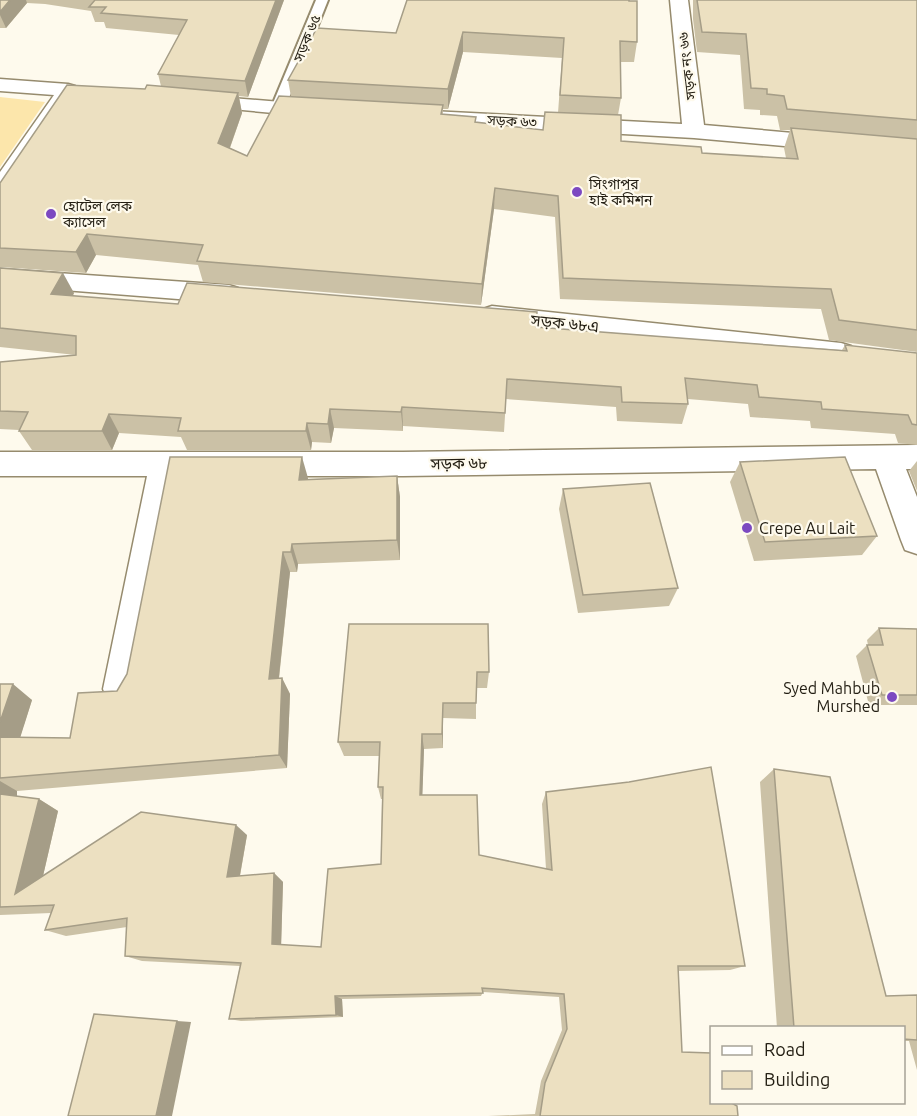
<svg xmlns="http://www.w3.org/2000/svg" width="917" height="1116" font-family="Ubuntu,'Noto Sans Bengali',sans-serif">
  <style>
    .green { fill: #fce6ab }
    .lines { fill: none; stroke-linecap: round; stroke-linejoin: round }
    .service-casing { stroke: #968b6e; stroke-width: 4 }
    .minor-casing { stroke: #968b6e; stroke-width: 3 }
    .tertiary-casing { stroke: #968b6e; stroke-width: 3 }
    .service { fill: #fff; fill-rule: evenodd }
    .minor { fill: #fff; fill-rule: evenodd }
    .tertiary { fill: #fff; fill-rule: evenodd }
    .wall { fill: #cbc1a6; fill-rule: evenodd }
    .shaded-wall { fill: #a59d87 }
    .building { fill: #ece0c1; stroke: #a59d87; stroke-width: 1.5 }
    .poi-dot { fill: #7c49c1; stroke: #fefaed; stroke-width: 2 }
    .labels { text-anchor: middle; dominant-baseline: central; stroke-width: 4.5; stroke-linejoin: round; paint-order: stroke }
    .far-street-label { font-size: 14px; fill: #231e13; stroke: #fefaed }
    .far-poi-label { font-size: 14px; fill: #231e13; stroke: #fefaed; text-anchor: start }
    .street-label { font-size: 16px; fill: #231e13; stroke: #fefaed }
    .poi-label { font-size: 16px; fill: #231e13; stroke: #fefaed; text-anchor: start }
  </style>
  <rect width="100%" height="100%" fill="#fefaed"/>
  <!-- green -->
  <path class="green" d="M0,97L45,102L0,167Z"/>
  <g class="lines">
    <defs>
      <path id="service" d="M316,0H328L285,108L283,111H273L271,108Z"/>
      <g id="minor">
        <path d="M670,0H688L704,125L917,144V158L694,138L431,123L423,122L420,117L423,112L431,111L682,124Z"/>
        <path d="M195,95L317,105L325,106L328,111L325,116L317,117L188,105L184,101L188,97Z"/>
        <path d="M0,269L229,285L238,288L242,294L238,300L229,303L0,285Z"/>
        <path d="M492,306L841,343L851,346L855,353L851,360L841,363L483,321L479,315L483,309Z"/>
        <path d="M917,445V469H906L917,497V554L905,550L901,540L876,469L403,476H178L139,689L134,701L121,706L108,701L103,689L147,476H0V452H403Z"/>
      </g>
      <path id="tertiary" d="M0,79L68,84L75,86L78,90L8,194L0,196V172L54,95L0,91Z"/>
    </defs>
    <!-- service casing -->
    <use href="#service" class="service-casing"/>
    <!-- minor casing -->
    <use href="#minor" class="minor-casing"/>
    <!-- tertiary casing -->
    <use href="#tertiary" class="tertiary-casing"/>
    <!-- service -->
    <use href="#service" class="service"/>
    <!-- minor -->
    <use href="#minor" class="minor"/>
    <!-- tertiary -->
    <use href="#tertiary" class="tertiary"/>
  </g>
  <!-- wall -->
  <g class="wall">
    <path d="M0,0H284L248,97L239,96L242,113L230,148L247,156L291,97L288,80L396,33L407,0L637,42L634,62H620L621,98L618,115L621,141L702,153L786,158L784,148L790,130H780L777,116L760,115V110L744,109L740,55L697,52L693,19V0H917V352L829,340L821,309L560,299L555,217L494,209L481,305L203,282L198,265L96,255L86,273L0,267V183L145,89L161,86L158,74L179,35L106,28L104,22H95L91,11L45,4L27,3L6,28H0ZM463,52L562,58L558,113L543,130L476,122L443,114V109H448Z"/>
    <path d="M0,268L74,293L73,296L178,304L536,327L842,350L845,345L917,353V445L898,443L895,434L811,428L810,421L750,417L748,404L688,399V404L682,424L617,421L616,407L506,399L504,432L403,426V431L334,428L331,443L312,442L311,450H187L181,437L119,433L112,450H32L19,431V430L0,429V362L76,355L0,347Z"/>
    <path d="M917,461V491L909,471Z"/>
    <path d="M740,462L877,536L862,555L754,561L730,482Z"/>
    <path d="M397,476L400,497V560L298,564L297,572H290L279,679L282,678L290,694L287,768L17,791V796L39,799L58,811L43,876L247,835L240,876L274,873L283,882L281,945L321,947L381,864L382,799H381L378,787L379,756H344L338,742L349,624L489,672L487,688H476V719L443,718V748L424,749L422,795L479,855L546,869L542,804L546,792L745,966L730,970L678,971L682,1052L711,1102L738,1116H488L535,1114L541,1081L562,1030L559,997L483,992L481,996L342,999L343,1017L241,1021L229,1019L240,966L142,961L125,956L127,927L66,936L45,930L51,913L0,915V684L32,700L20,737L70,738L117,691L308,478V479Z"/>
    <path d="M563,489L678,588L669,606L578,613L559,509Z"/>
    <path d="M879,628L917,629V705H869L856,656L867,645H868L867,640Z"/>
    <path d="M774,769L886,996L917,995V1070L909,1041H903V1028H777L760,782Z"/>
  </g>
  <!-- shaded-wall -->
  <g class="shaded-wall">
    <path d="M10,0H26L27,3L6,28L0,15V12Z"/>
    <path d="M276,0H284L248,97L245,81Z"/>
    <path d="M463,32V52L448,109V89Z"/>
    <path d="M238,93L242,113L224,164L218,143Z"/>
    <path d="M495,188L494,209L481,305L482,284Z"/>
    <path d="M87,234L96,255L86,273L76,252Z"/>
    <path d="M63,273L74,293L62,314L51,294Z"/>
    <path d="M402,407L403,426V431L401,412Z"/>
    <path d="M330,409L334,428L331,443L328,424Z"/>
    <path d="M109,414L119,433L112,450L102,431Z"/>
    <path d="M307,423L312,442L311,450L306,431Z"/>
    <path d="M302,457L308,478L305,501L299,480Z"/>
    <path d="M397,476L400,497V560L397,540Z"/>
    <path d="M292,544L298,564L297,572L291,552Z"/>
    <path d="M283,552L290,572L277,695L269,679Z"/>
    <path d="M282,678L290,694L287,768L279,755Z"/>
    <path d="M13,684L32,700L16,751L0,740V722Z"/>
    <path d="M443,703V748L442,734Z"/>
    <path d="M422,734L424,749L422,807L420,795Z"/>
    <path d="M0,781L17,791V805L0,796Z"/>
    <path d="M39,799L58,811L37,902L15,894Z"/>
    <path d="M236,825L247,835L238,886L227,877Z"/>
    <path d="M274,873L283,882L281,949L272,944Z"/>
    <path d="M335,996L342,999L343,1017L336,1015Z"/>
    <path d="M177,1021L191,1022L172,1116H156Z"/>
  </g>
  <!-- building -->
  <g class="building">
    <path d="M0,0H10L0,12Z"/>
    <path d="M95,0H276L245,81L158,74L187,20L101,13L106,7H89Z"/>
    <path d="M407,0H629V1H637V42L620,41L621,98L560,95L564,38L463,32L448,89L288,80L317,28L396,33Z"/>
    <path d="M697,0H917V120L787,109L784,96L767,94V89L751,88L746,34L702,32Z"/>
    <path d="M67,85L145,89L147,85L238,93L218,143L247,156L279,96L443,105L441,114L476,117L475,122L543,130L545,112L621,115V141L701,147L702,153L798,159L791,128L917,139V330L839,320L831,289L563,278L558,196L495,188L482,284L197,261L203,245L87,234L76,252L0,248V183Z"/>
    <path d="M0,268L63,273L51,294L178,304L187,283L537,312L536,327L847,351L845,345L917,353V425L912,424L908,415L822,409L821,402L759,397L757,385L685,378L688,404L622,402L621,387L507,379L505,413L402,407L401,412L330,409L328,424L307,423L306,431H178L181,418L109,414L102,431H19L28,412L0,411V362L76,355V336L0,328Z"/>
    <path d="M170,457H302L299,480L397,476V540L292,544L291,552H283L269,679L282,678L279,755L0,778V737L70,738L78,693L117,691L127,674Z"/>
    <path d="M845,457L877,536L765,542L740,462Z"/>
    <path d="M650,483L678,588L583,595L563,489Z"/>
    <path d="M349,624H488L489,672H477L476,703H443L442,734H422L420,795H477L479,855L552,870L546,792L629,782L711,767L745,966H678L682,1052L711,1053V1102H730L737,1106L738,1116H540L545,1083L567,1029L564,994L482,988L483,993L335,996L336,1015L229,1019L241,963L125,956L127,918L45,930L54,905L0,907V794L39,799L15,894L141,812L236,825L227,877L274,873L272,944L321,947L328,869L381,864L383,787H378L380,742H338Z"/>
    <path d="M879,628L917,629V695H882L867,645H883Z"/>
    <path d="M0,684H13L0,722Z"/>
    <path d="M774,769L830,777L886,996L917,995V1040L903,1039V1028H794Z"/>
    <path d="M94,1014L177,1021L156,1116H68Z"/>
  </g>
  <!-- markers -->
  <g class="poi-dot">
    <circle cx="577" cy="192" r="6"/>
    <circle cx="51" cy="214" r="6"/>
    <circle cx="747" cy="528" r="6"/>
    <circle cx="892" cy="697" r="6"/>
  </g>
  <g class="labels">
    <!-- far-street labels -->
    <g class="far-street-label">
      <text transform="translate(307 38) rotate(-68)">সড়ক ৬৫</text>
      <text transform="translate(687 66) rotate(-97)">সড়ক নং ৬৬</text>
      <text transform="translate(512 121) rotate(3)">সড়ক ৬৩</text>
    </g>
    <!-- far-poi labels -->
    <g class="far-poi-label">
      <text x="589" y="184">সিংগাপুর<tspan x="589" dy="16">হাই কমিশন</tspan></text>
      <text x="63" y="206">হোটেল লেক<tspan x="63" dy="16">ক্যাসেল</tspan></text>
    </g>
    <!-- street labels -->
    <g class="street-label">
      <text transform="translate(565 323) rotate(6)">সড়ক ৬৮এ</text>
      <text transform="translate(459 463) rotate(-1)">সড়ক ৬৮</text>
    </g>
    <!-- poi labels -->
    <g class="poi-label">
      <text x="759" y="528">Crepe Au Lait</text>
      <text x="880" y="688" text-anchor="end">Syed Mahbub<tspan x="880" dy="18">Murshed</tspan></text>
    </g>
  </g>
  <!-- legend -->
  <rect x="710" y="1026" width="195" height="78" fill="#fefaed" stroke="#a6a296" stroke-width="1.5"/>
  <rect x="722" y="1046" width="30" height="9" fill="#ffffff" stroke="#a6a296" stroke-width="1.5"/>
  <text x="764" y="1056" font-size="18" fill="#231e13">Road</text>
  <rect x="722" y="1071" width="30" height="18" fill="#ece0c1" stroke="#a6a296" stroke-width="1.5"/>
  <text x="764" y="1086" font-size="18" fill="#231e13">Building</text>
</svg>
